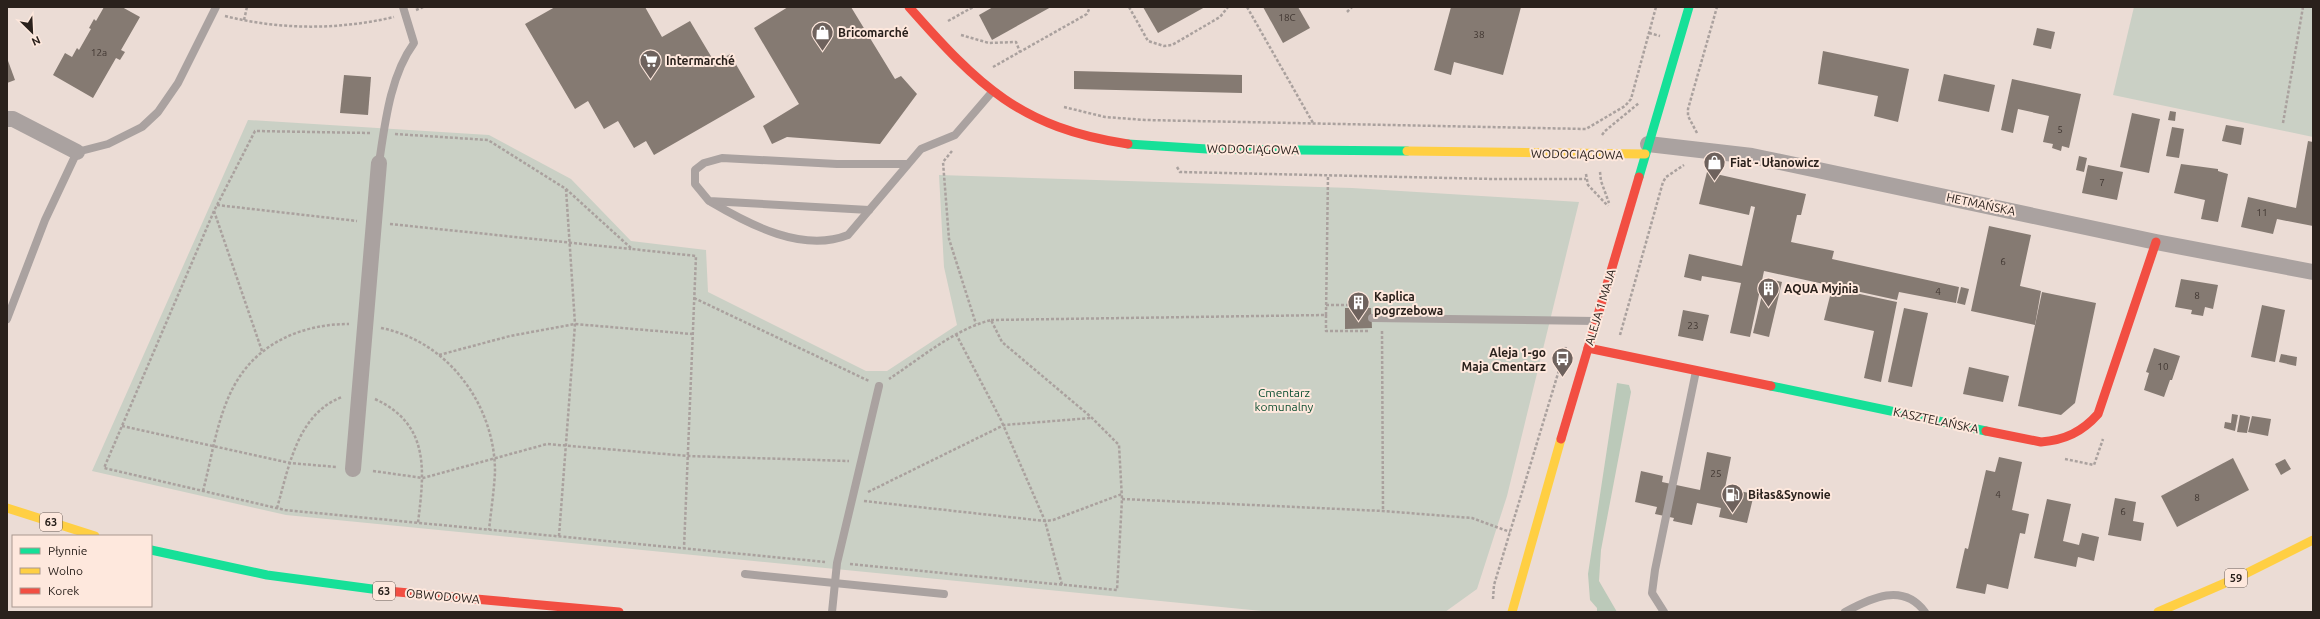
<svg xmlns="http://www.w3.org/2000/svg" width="2320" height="619" font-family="Ubuntu,sans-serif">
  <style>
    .green { fill: #cad0c5 }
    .forest { fill: #bbc9b9 }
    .building { fill: #857a72 }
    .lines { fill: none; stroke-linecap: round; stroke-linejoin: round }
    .path { stroke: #aaa19e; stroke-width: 2.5; stroke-dasharray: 3 2; stroke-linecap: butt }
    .lane { stroke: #aaa2a0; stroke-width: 8 }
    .street { stroke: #aaa2a0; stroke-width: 16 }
    .fast { stroke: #16e098; stroke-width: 9 }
    .slow { stroke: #ffcf43; stroke-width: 9 }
    .jam { stroke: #f24e42; stroke-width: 9 }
    .labels { text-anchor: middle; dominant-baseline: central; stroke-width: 4; stroke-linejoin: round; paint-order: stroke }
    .number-label { font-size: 10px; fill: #413732 }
    .shield { fill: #fee8dd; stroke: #6a5d56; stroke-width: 1 }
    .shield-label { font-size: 11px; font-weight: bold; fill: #2a211c }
    .poi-label { font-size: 12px; font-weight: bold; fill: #2a211c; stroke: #fee8dd; text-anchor: start }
    .street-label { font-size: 12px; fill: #2a211c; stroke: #fee8dd }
    .park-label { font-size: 12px; fill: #0c4e31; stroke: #fee8dd }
  </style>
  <rect width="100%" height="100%" fill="#ebdcd5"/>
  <!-- green -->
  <g class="green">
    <path d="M2134,7H2313V137L2113,95Z"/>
    <path d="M248,120L489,135L571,179L631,241L706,250L708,292L866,371H887L957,325L944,267L939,175L1352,188L1579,202L1507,496L1477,589L1445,612H1272L286,515L92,471Z"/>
  </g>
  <!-- forest -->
  <path class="forest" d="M1617,383L1629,385L1631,392L1601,550L1599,581L1617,612H1597V608L1590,600L1588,574Z"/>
  <!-- building -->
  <g class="building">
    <path d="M104,7H122L140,17L121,50L125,52L120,60L116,58L93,98L53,75L65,53L72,57L77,48L79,50L91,29L89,28L94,19L96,21Z"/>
    <path d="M555,7H645L662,37L690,21L715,63L730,54L755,97L654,155L646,141L634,148L618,121L604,129L588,101L575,109L525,24Z"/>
    <path d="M788,7H851L895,79L901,76L917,94L880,144L787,137L772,144L763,126L799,104L754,28Z"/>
    <path d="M993,7H1051L992,40L979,15Z"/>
    <path d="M1143,7H1205L1158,33Z"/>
    <path d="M1263,7H1298L1310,28L1283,43Z"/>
    <path d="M1451,7H1521L1503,75L1454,62L1451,75L1434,70Z"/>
    <path d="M2037,28L2055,32L2051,49L2033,45Z"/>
    <path d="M1823,51L1909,69L1898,122L1874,116L1878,96L1818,84Z"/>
    <path d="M7,58L15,80L7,83Z"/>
    <path d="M1074,71L1242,75V93L1074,89Z"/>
    <path d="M1944,74L1995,85L1989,112L1938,101Z"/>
    <path d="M344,75L371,77L368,115L340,113Z"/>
    <path d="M2012,79L2081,94L2069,148L2062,146L2061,151L2052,148L2053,144L2043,142L2049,116L2018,109L2013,133L2001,130Z"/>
    <path d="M2170,111L2176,112L2175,121L2168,120Z"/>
    <path d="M2132,113L2160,119L2149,173L2120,167Z"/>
    <path d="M2226,125L2244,128L2241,145L2222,141Z"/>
    <path d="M2172,127L2184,129L2179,158L2166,156Z"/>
    <path d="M2308,141L2313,142V226L2277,219L2273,234L2241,227L2248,197L2296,208Z"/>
    <path d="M2079,156L2087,158L2084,172L2076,170Z"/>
    <path d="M2181,164L2218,169V171L2228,174L2218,222L2201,219L2205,200L2174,193Z"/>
    <path d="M2088,165L2123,172L2117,200L2082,193Z"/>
    <path d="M1707,172L1806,194L1801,215H1797L1791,242L1834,251L1832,259L1959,287L1956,303L1899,292L1897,300L1764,271L1750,337L1730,333L1741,283L1702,276L1701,281L1684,277L1689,254L1742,266L1755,207L1751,206L1749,215L1699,204Z"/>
    <path d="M1989,226L2031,235L2020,286L2041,291L2035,325L1971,311Z"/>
    <path d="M1766,278L1782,282L1769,337L1753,333Z"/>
    <path d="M2181,279L2218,285L2213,309L2205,307L2203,316L2191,314L2192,310L2175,307Z"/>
    <path d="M1961,287L1969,289L1965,305L1957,303Z"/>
    <path d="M1832,288L1897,302L1881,382L1864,378L1874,331L1824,320Z"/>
    <path d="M2042,292L2096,303L2075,403L2061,415L2018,406Z"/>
    <path d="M2262,305L2285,310L2275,362L2251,357Z"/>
    <path d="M1345,308H1371L1372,328L1345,329Z"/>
    <path d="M1904,308L1928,313L1912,387L1888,382Z"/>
    <path d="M1683,310L1709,315L1703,341L1678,336Z"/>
    <path d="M2154,348L2180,356L2172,380H2170L2164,397L2144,390L2149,373L2146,372Z"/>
    <path d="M2281,354L2297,357L2296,366L2279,362Z"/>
    <path d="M1969,367L2009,376L2003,402L1963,394Z"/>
    <path d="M2232,414L2238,415L2235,431L2224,428L2225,422L2231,423Z"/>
    <path d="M2240,415L2250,417L2247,433L2237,432Z"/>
    <path d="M2252,416L2271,419L2268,436L2248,432Z"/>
    <path d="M1707,452L1731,457L1725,488L1754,494L1747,523L1719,517L1721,508L1697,503L1692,525L1673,521L1674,518L1655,514L1657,507L1635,502L1641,471L1663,476L1662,482L1700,490Z"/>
    <path d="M1999,457L2022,462L2012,510L2029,514L2025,534L2020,533L2008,589L1987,584L1985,594L1956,588L1965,548L1968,549L1986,470L1995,472Z"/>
    <path d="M2233,458L2249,490L2177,527L2161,496Z"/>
    <path d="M2285,459L2291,469L2281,475L2275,464Z"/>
    <path d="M2115,498L2136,502L2133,521L2144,523L2141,541L2108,535Z"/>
    <path d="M2047,499L2071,504L2063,541L2079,545L2082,533L2099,537L2094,561L2078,557L2076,567L2034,558Z"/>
  </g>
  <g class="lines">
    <!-- path -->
    <g class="path">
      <path d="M1129,7L1148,41L1164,46L1172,45L1220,17L1228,7"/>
      <path d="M1247,7L1313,123"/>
      <path d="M416,10L423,7"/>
      <path d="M1347,12L1352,7"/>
      <path d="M225,16C281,30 338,30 394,17"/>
      <path d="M244,20L247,7"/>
      <path d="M948,21L973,7"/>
      <path d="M1649,33L1660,36"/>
      <path d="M961,35L989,43L1016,42L1020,52"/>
      <path d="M993,67L1087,14L1090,7"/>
      <path d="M1064,107L1105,117L1145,120L1586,129L1625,106L1631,99L1656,7"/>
      <path d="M2283,123L2303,7"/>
      <path d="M370,133L255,131L214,211L104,468L285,510L825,562"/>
      <path d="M1697,133L1688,116V109L1717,7"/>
      <path d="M395,134L488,140L566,189L632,249L696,256L684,548"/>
      <path d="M1602,135L1605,131L1639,103"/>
      <path d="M952,151L943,162L949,239L976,324"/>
      <path d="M1177,167L1180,172L1494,179H1586"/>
      <path d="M1600,172L1601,181L1609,203"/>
      <path d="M1586,174L1588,185L1608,206"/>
      <path d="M217,205L357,221"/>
      <path d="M214,211L262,351"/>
      <path d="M390,224L631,249"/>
      <path d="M694,298L869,381"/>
      <path d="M1326,305H1367"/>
      <path d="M1326,315V331H1368"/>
      <path d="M991,320L1326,315L1328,175"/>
      <path d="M381,328C448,341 495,405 495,472C494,491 491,511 489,530"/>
      <path d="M1382,331L1383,511"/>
      <path d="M956,334L1001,420L1045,521L1062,585"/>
      <path d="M1620,335L1663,182L1666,177L1684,165"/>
      <path d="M439,355L510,336L575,324L692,334"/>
      <path d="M375,399C431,425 424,472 418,523"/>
      <path d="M122,426L290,463L336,467"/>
      <path d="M2065,459L2094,465L2103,439"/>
      <path d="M373,471L423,478L547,444L688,456L849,461"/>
      <path d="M203,491C212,457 217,417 234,386C257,343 302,324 349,324"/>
      <path d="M868,492L1004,425L1091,418"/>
      <path d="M1122,499L1383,511L1472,518L1510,532"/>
      <path d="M864,501L1045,521L1053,520L1122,494"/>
      <path d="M277,508C289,467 297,414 342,397"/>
      <path d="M559,536L575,324L566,189"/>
      <path d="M850,564L1117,590L1122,499L1119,445L1091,417L1002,342L991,320C953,330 921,358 889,379"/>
      <path d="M1493,599L1494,585L1510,532L1566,347"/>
    </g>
    <!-- lane -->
    <g class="lane">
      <path d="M379,163C385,123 390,76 414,43L403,7"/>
      <path d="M711,202C750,225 803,253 848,235L921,149L955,135L992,92"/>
      <path d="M869,210L709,201L695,184V170L704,163L722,158L837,164H907"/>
      <path d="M1372,318L1595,321"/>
      <path d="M7,319L45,220L77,152L108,144L142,127L158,112L178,83L216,7"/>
      <path d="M745,574L944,594"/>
      <path d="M832,612L837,563L879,386"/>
      <path d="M1664,612L1652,593L1655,570L1696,371"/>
      <path d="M1845,612C1871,598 1903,582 1925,612"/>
    </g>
    <!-- street -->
    <g class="street">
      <path d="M7,119H13L77,152"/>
      <path d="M1648,144L1752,156L2156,242L2313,272"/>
      <path d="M353,469L379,163"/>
    </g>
    <!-- fast -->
    <g class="fast">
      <path d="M1128,144L1207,149L1407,151"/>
      <path d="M1639,177L1689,7"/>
      <path d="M1771,386L1986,431"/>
      <path d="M151,550L267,575L387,591"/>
    </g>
    <!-- slow -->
    <g class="slow">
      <path d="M1407,151L1645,154"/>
      <path d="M7,508L95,536"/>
      <path d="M1512,612L1561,439"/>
      <path d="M2158,612L2239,577L2313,540"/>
    </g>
    <!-- jam -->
    <g class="jam">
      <path d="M909,7C978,85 1020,128 1128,144"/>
      <path d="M1588,348L1771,386"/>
      <path d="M1986,431L2041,442C2065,440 2082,432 2098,414L2156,242"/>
      <path d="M1561,439L1639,177"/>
      <path d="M387,591L619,612"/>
    </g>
  </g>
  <!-- icons -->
  <defs>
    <symbol id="shop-pin" viewBox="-11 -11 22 30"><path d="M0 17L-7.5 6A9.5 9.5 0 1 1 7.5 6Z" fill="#6e625d" stroke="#fee8dd"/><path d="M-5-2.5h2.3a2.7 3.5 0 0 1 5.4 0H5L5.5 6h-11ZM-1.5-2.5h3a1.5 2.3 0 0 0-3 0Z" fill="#fff"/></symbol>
    <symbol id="supermarket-pin" viewBox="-11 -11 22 30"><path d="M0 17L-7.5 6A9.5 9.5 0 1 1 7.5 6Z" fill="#6e625d" stroke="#fee8dd"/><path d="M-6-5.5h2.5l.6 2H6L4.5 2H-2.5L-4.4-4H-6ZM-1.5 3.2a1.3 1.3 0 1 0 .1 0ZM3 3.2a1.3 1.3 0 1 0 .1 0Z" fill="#fff"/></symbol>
    <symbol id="building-pin" viewBox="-11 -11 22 30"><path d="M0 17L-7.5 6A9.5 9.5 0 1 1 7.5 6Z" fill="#6e625d" stroke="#fee8dd"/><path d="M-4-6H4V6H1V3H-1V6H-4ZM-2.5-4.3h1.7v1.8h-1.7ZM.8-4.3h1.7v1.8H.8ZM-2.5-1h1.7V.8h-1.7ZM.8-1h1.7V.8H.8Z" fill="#fff"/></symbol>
    <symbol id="bus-pin" viewBox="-11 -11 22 30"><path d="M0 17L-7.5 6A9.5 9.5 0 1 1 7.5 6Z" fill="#6e625d" stroke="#fee8dd"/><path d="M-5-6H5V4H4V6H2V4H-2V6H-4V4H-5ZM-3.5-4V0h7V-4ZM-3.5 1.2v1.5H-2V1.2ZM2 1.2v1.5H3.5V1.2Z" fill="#fff"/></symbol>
    <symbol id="fuel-pin" viewBox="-11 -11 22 30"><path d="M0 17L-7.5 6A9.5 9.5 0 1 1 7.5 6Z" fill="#6e625d" stroke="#fee8dd"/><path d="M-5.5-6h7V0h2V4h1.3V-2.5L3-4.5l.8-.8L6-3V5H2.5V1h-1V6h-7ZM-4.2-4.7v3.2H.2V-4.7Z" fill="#fff"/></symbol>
  </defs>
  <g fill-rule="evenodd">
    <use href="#shop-pin" x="810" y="20" width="25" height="34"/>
    <use href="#supermarket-pin" x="638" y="48" width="25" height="34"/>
    <use href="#shop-pin" x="1702" y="150" width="25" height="34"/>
    <use href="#building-pin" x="1756" y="276" width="25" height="34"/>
    <use href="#building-pin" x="1346" y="290" width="25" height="34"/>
    <use href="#bus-pin" x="1550" y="346" width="25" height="34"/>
    <use href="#fuel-pin" x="1720" y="482" width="25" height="34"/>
  </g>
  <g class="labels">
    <!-- number labels -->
    <g class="number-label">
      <text x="1287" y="17">18C</text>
      <text x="1479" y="34">38</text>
      <text x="99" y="52">12a</text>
      <text x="2060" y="129">5</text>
      <text x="2102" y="182">7</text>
      <text x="2262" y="212">11</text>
      <text x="2003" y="261">6</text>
      <text x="1938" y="291">4</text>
      <text x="2197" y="295">8</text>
      <text x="1693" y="325">23</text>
      <text x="2163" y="366">10</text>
      <text x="1716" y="473">25</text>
      <text x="1998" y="494">4</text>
      <text x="2197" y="497">8</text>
      <text x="2123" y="511">6</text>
    </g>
    <!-- shield labels -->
    <g class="shield">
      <rect x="40" y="513" width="22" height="18" rx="3"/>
      <rect x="2225" y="569" width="22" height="18" rx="3"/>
      <rect x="373" y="582" width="22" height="18" rx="3"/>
    </g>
    <g class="shield-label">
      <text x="51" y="522">63</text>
      <text x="2236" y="578">59</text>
      <text x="384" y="591">63</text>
    </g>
    <!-- poi labels -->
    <g class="poi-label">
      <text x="838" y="32">Bricomarché</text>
      <text x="666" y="60">Intermarché</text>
      <text x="1730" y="162">Fiat - Ułanowicz</text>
      <text x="1784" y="288">AQUA Myjnia</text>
      <text x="1374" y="296">Kaplica<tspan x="1374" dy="14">pogrzebowa</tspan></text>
      <text x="1546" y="352" text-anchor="end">Aleja 1-go<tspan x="1546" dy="14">Maja Cmentarz</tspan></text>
      <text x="1748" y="494">Biłas&amp;Synowie</text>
    </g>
    <!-- street labels -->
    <g class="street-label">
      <text transform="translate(1253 149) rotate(1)">WODOCIĄGOWA</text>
      <text transform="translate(1577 154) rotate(1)">WODOCIĄGOWA</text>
      <text transform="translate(1981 204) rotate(12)">HETMAŃSKA</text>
      <text transform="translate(1600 307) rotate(-73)">ALEJA 1 MAJA</text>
      <text transform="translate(1936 420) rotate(12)">KASZTELAŃSKA</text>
      <text transform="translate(443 596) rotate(5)">OBWODOWA</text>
    </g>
    <!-- park labels -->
    <g class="park-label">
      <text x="1284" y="392">Cmentarz<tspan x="1284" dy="14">komunalny</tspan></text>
    </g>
  </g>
  <!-- border -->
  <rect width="2320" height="619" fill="none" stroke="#2a211c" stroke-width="16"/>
  <!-- legend -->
  <rect x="12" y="535" width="140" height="72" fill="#fee8dd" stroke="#a99890"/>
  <rect x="20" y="548" width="20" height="6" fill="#16e098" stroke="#a99890"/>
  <text x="48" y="555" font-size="12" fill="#2a211c">Płynnie</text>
  <rect x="20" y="568" width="20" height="6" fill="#ffcf43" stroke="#a99890"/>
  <text x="48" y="575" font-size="12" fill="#2a211c">Wolno</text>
  <rect x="20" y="588" width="20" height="6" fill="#f24e42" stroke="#a99890"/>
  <text x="48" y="595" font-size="12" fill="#2a211c">Korek</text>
  <!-- north arrow -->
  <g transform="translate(32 32) rotate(156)" stroke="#fee8dd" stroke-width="3" paint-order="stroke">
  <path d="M0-3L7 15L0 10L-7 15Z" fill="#2a211c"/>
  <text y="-6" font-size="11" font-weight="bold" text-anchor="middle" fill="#2a211c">N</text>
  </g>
</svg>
